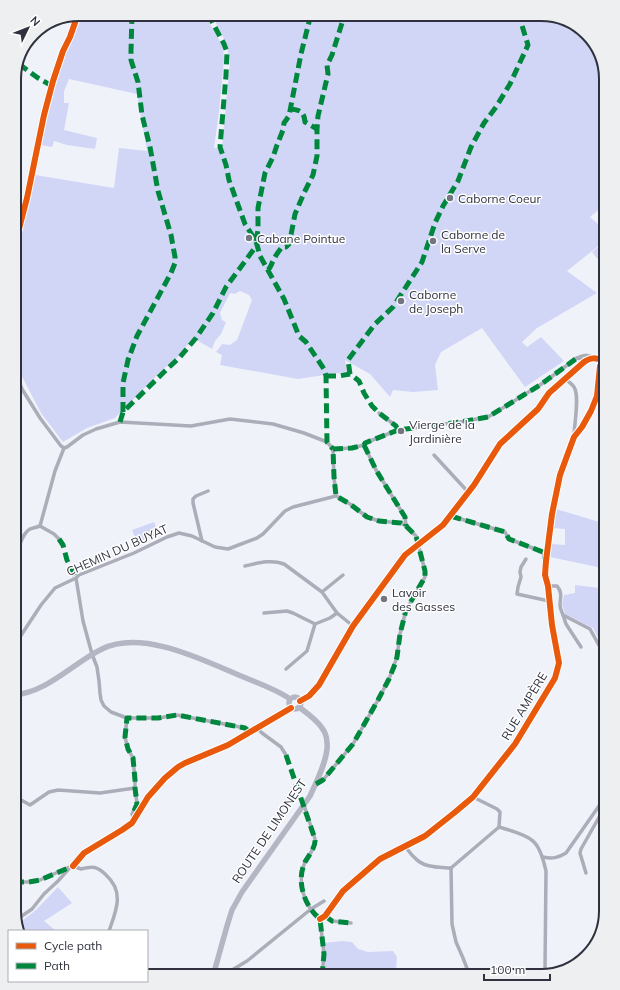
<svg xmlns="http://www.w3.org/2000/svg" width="620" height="990" font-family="Mulish,sans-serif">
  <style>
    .green { fill: #d1d6f7; fill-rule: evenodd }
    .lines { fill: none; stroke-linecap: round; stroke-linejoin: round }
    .street { stroke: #abadb9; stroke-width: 3.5 }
    .secondary { stroke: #b4b6c3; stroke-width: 5.5 }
    .quiet { stroke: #00873e; stroke-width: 5; stroke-dasharray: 10 5; stroke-linecap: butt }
    .cycleway-casing { stroke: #fff; stroke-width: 8 }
    .cycleway { stroke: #e8590c; stroke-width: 6 }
    .poi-dot { fill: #737580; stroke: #fff; stroke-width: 1.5 }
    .labels { text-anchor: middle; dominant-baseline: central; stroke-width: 3; stroke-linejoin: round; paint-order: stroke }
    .poi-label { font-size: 12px; fill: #2f313e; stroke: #fff; text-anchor: start }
    .street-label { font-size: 12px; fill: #2f313e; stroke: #fff }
    .rim { fill: none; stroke: #2f313e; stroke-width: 2 }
  </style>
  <rect width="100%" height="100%" fill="#f0f2fa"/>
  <!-- green -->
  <g class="green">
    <path d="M80,14H546L577,25L599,50L606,79V204L590,217L606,231V240L567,271L597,293L537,328L522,342L527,347L541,337L564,361L525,387L482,328L441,352L435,365L438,390L413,392L393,390L390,397L370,374L345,360L347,372L324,375L298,379L220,365L222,355L216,352L222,344L230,345L237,340L252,300L249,295L240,291L235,294L230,293L220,313L222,320L226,322L221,334L215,341L212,349L193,338L177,358L162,370L115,418L87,428L63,442L41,413L14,361V260L35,175L114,188L119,148L147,151L137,94L69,79L64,91V103H69L64,130L97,138L95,149L67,145L54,141L52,147L41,145L48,110L57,78ZM213,17L226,43L230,61L222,148H214L219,112L224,59L223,47L207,18Z"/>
    <path d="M606,241V258L600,262L592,252Z"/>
    <path d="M556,509L606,524V653L593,628L565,614L562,604L564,595L575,593V585L600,588L602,568L550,557L551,544L565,545V529L553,528Z"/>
    <path d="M154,522L159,534L137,542L132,530Z"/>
    <path d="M58,887L72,903L44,921L55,930V931H19L17,925L36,910Z"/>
    <path d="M342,941L352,942L358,949L368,952L393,951L397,957L396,971L394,976H324L325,964L324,943Z"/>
  </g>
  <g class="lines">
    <!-- street -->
    <g class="street">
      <path d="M14,248L27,198L44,115L53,81L63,51L70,37L78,14"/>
      <path d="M584,362L581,359L577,358C583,355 587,354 594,358"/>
      <path d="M14,370L22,389L40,418L61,446L64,448L67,447L83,435L96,429L120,422L191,426L230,419L273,424L304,433L327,442L333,449"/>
      <path d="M564,378C568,381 572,384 574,387C580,396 574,425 574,436"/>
      <path d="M379,413L396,426L398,430"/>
      <path d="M364,445L376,470L405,517L406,526"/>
      <path d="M333,449L352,448L364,445L365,443L398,430L460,422L488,417L540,385L577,358"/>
      <path d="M434,455L469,493"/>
      <path d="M452,515L454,517L505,532L509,539L543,552L545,560"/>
      <path d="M40,526L54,534L59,539"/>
      <path d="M202,541L193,503V499L196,496L208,491"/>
      <path d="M14,555C21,547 21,534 30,529C33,528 37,527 40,526L55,471L64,448"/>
      <path d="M526,559L521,567L520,572L521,577L518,587L517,594L549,601"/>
      <path d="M245,566C258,563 271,559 284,564L322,592L337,613L353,626"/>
      <path d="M76,578L83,621L92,654L97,667L99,681L100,693L101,700L104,706L111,712L127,718H158L177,715L245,728L250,732"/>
      <path d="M548,586H557C563,593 560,598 560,605C560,609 562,612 563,615L590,629L606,658"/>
      <path d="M322,592L343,575"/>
      <path d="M264,613L287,611L293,613L315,624L330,618L337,613"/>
      <path d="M563,615L566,624L581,647"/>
      <path d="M14,646L41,605L55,588L76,578L79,575L134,553L167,537L179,533L192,536L215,547L228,549L257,538L263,534L285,511L293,507L336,496"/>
      <path d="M286,669L307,651L315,624"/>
      <path d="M300,701L309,696L319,685L353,626L405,555L443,525L474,485L500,444L538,409L549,393L584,362C591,357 595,358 603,360"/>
      <path d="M127,718L125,737L128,749L133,758L135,780V788L137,804L132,814L134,819"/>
      <path d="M257,728L262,733L281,747L286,755"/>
      <path d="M317,783L323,780L353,744L378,700L389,679L397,657L400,634L406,610L425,577V571L416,536L406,526L401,523L379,521L367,517L350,504L336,496L334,477L333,449"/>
      <path d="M14,796L30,805L49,792L58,790L100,793L135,788"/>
      <path d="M304,805L315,839C316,847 309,855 305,862C296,881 304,906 320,919"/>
      <path d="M499,827C508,830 527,834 534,842C541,849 544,862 546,871L545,967L546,975"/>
      <path d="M405,846C408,850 411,855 415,858C424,868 438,867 451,868"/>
      <path d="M543,857C552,859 558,858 566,853L606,796"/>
      <path d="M73,866L81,869C93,866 97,866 106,875C125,892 116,911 109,931"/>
      <path d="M451,868L452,924L456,942L463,958L470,976"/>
      <path d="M451,868L499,827L500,812L497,809L473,797"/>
      <path d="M586,873L580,853L581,849L606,805"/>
      <path d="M14,882H29L40,880L72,866"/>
      <path d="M325,916L332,921L351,923"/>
      <path d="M320,919L325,916L343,891L380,859L425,836L454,813L473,797L515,744L555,678L559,663L552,625L548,586L545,575L546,561L552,514L560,475L574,437L582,427L591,411L597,396L600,366L603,360L606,356"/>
      <path d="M320,919L324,954L322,976"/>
      <path d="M16,920L32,909L44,894L58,881L82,854L122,830L132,823L148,797L171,772L185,763L228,745L291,708"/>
      <path d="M222,976L247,961L311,909L324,901"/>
    </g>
    <!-- secondary -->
    <g class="secondary">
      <path d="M14,695C48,692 73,663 102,649C142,629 203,660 241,676C257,683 276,689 290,699"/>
      <circle cx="295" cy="703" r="6"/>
      <path d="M213,976L227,926L232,910L242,892L310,796C316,783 329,757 327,743C327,738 325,732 322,728C317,720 307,713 299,707"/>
    </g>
    <!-- quiet -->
    <g class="quiet">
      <path d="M148,14L155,18H210"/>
      <path d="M208,14L224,44L227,52L226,75L220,147L226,165L229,180L245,224L256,241L260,256L284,299L299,336L306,342L324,369L326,376L327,442L333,449"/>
      <path d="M19,64L38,78L52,86"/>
      <path d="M290,109C300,110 304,111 305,122L317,129"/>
      <path d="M256,241L258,230V208L265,173L273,157L277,145L283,130L284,123L289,116L301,54L311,14"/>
      <path d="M268,270C271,267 271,265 273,261C275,256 279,251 282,247H286L289,244L291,235L295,214L304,193L313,175L317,156V129L318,116L328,74L327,65L332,55L342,23L347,18L348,14"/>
      <path d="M350,374L348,360L375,324L393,307L422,262L435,223L443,206L458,181L471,147L484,123L496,107L510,84L528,45L520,19L517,14"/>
      <path d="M326,376H339L350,374L359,381L364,393L372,406L379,413L396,426L398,430"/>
      <path d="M123,412V383L128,360L137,336L171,273L175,263V257L171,235L158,191L150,147L142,115L138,82L131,60V51L132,14"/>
      <path d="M120,422L123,412L164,372L180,357L196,338L213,313L226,287L257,245"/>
      <path d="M364,445L376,470L405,517L406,526"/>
      <path d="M333,449L352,448L364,445L365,443L398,430L460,422L488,417L540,385L577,358"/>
      <path d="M452,515L454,517L505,532L509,539L543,552L545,559"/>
      <path d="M59,539L63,545L67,560L76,578"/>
      <path d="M286,755L315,839C316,847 309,855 305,862C296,881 304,906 320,919L324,954L322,976"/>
      <path d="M316,784L323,780L353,744L378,700L389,679L395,664L397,657L400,634L406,610L425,577V571L416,536L406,526L401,523L379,521L367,517L350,504L336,496L334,477L333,449"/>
      <path d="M134,811L137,804L135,788V780L133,758L128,749L125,737L127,718H158L177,715L245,728L250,732"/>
      <path d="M14,882H29L40,880L73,866"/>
      <path d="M325,916L332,921L351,923"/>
    </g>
    <defs>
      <g id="cycleway">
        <path d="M14,248L27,198L44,115L53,81L63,51L70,37L78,14"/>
        <path d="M300,701L309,696L319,685L353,626L405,555L443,525L474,485L500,444L538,409L549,393L584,362C591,357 595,358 603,360"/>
        <path d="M73,866L84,853L122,830L132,823L148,797L165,778L178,767L185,763L228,745L291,708"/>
        <path d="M320,919L325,916L343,891L380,859L425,836L454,813L473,797L515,744L555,678L559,663L552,625L548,586L545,575L546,561L552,514L560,475L574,437L582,427L591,411L597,396L600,366L603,360L606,356"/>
      </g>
    </defs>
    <!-- cycleway casing -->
    <use href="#cycleway" class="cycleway-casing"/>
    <!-- cycleway -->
    <use href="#cycleway" class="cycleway"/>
  </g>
  <!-- markers -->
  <g class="poi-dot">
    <circle cx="450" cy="198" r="4"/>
    <circle cx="249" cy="238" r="4"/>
    <circle cx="433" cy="241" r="4"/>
    <circle cx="401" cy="301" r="4"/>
    <circle cx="401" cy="431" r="4"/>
    <circle cx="384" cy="599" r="4"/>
  </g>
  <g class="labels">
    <!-- poi labels -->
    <g class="poi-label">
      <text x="458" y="198">Caborne Coeur</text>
      <text x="441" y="234">Caborne de<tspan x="441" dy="14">la Serve</tspan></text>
      <text x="257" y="238">Cabane Pointue</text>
      <text x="409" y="294">Caborne<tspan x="409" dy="14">de Joseph</tspan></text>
      <text x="409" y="424">Vierge de la<tspan x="409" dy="14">Jardinière</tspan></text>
      <text x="392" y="592">Lavoir<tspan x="392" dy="14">des Gasses</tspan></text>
    </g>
    <!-- street labels -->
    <g class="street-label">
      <text transform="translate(117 550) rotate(-24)">CHEMIN DU BUYAT</text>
      <text transform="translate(524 706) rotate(-59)">RUE AMPÈRE</text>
      <text transform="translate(269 831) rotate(-56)">ROUTE DE LIMONEST</text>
    </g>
  </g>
  <!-- crop -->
  <path d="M0 0H620V990H0ZM79 21H541A58 58 0 0 1 599 79V911A58 58 0 0 1 541 969H79A58 58 0 0 1 21 911V79A58 58 0 0 1 79 21Z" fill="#eeeff0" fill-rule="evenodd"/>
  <path class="rim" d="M79 21H541A58 58 0 0 1 599 79V911A58 58 0 0 1 541 969H79A58 58 0 0 1 21 911V79A58 58 0 0 1 79 21Z"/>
  <!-- legend -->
  <rect x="8" y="930" width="140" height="52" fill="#ffffff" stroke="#acadb2"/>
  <rect x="16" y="943" width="20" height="6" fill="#e8590c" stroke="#acadb2"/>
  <text x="44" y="950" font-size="12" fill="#2f313e">Cycle path</text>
  <rect x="16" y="963" width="20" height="6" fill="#00873e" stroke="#acadb2"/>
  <text x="44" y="970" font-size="12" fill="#2f313e">Path</text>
  <!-- north arrow -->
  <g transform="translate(28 28) rotate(47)" stroke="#ffffff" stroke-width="3" paint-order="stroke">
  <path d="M0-3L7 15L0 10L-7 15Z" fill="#2f313e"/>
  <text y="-6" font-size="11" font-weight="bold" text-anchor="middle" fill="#2f313e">N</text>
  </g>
  <!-- scale -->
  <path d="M484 974v6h66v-6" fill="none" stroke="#2f313e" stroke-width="2"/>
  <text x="490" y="974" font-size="12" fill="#2f313e" stroke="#ffffff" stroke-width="3" paint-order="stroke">100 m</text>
</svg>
